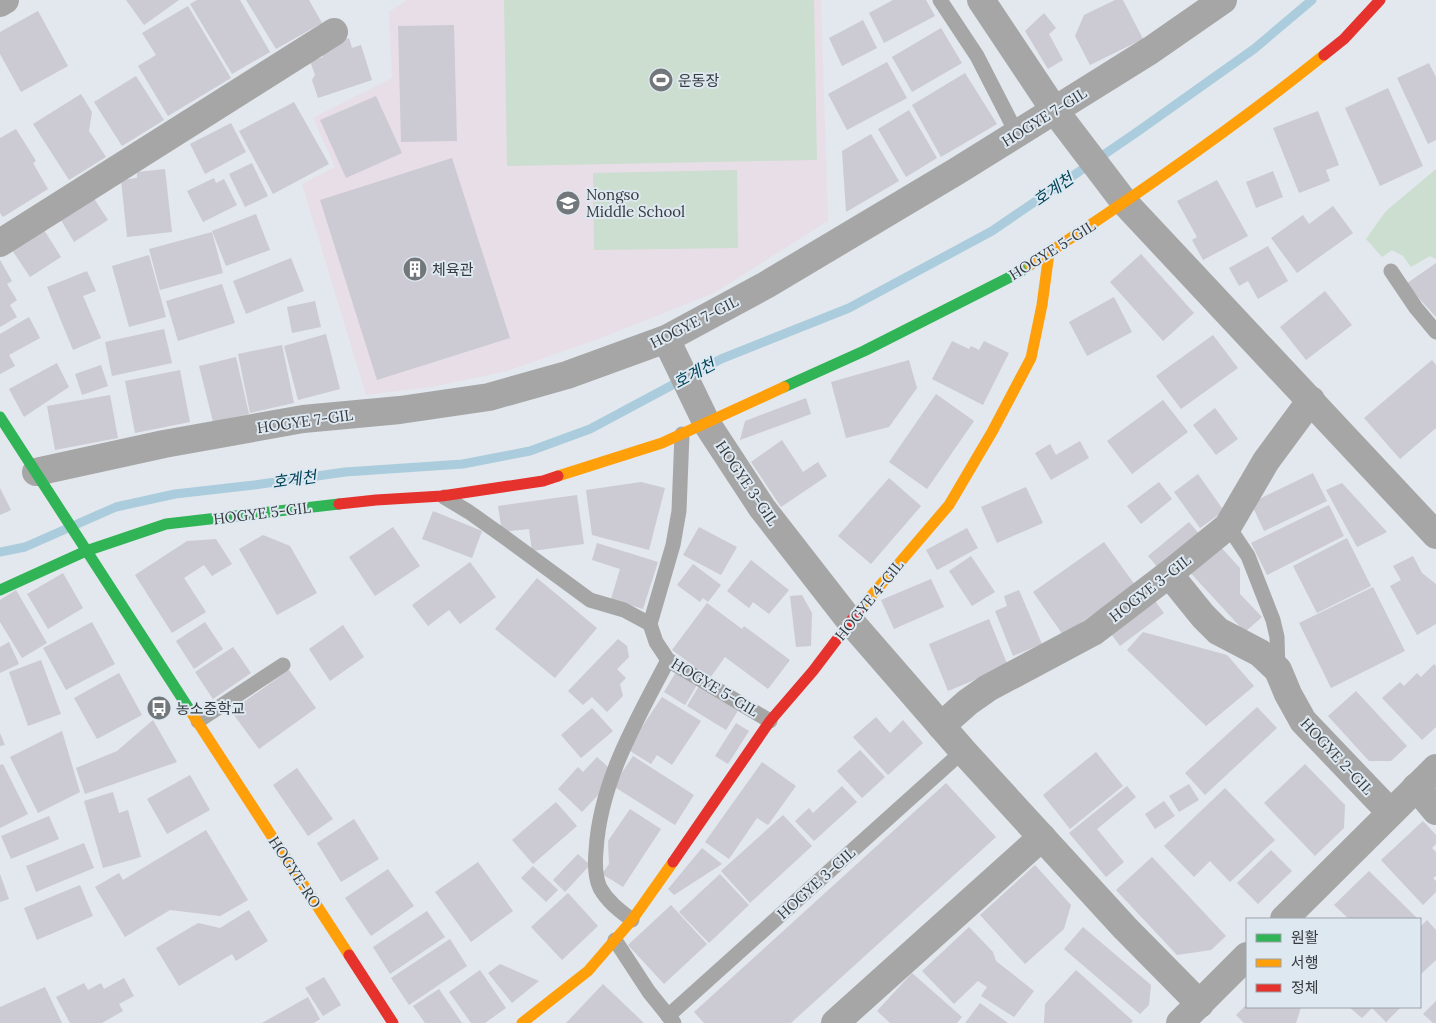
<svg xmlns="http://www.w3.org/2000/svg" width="1436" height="1023" font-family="Lora,'Noto Sans KR',serif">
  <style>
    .education { fill: #e8dee7 }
    .green { fill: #ccdecf }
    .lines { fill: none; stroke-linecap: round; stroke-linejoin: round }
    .stream { stroke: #aaccdc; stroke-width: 9 }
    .building { fill: #cccad3 }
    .lane { stroke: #a6a6a6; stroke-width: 15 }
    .street { stroke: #a6a6a6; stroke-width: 28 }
    .fast { stroke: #30b455; stroke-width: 11 }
    .slow { stroke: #ff9f0a; stroke-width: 11 }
    .jam { stroke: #e5322d; stroke-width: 11 }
    .labels { text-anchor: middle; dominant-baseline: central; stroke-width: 4; stroke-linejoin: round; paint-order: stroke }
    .poi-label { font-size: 15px; fill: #363a3e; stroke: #dee8f1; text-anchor: start }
    .street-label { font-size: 15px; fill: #363a3e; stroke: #dee8f1 }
    .water-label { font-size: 16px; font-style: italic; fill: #004359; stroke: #dee8f1 }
  </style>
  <rect width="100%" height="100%" fill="#e2e8ed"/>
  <!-- education -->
  <path class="education" d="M407,0H821L828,221L714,293L606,336L507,371L432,387L366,395L302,184L335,167L313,118L392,78L389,12Z"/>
  <!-- green -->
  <g class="green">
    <path d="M504,0H814L817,160L507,166Z"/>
    <path d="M1436,169V259L1430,256L1411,267L1403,256L1392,250L1382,257L1366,239L1386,211Z"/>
    <path d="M737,170L738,248L594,250L593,173Z"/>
  </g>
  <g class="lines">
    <!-- stream -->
    <path class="stream" d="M0,552L25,547L116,507L175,494L254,485L345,472L463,464L530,451L590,429L721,359L849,308L992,231L1137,132L1254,49L1312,0"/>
  </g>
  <!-- building -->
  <g class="building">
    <path d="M126,0H179L144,25Z"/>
    <path d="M197,0H240L270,52L232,74L190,4Z"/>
    <path d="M246,0H309L322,23L276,49Z"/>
    <path d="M893,0H926L935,16L884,43L869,13Z"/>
    <path d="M1115,0H1123L1143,39L1090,65L1075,36L1084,15Z"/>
    <path d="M188,6L231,78L168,116L138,66L156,55L142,33Z"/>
    <path d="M38,11L68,66L21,92L0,54V32Z"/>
    <path d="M1044,13L1056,28L1049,34L1063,60L1048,69L1025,31Z"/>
    <path d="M863,20L877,48L842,66L829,38Z"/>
    <path d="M454,25L457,141L401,142L398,26Z"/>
    <path d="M941,28L962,63L912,92L892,57Z"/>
    <path d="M349,38L352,48L361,45L372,80L318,98L312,80L315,75L310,61L323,57L320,48Z"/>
    <path d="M887,62L907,98L847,130L828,94Z"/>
    <path d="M1429,63L1436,77V140L1428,144L1397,78Z"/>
    <path d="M965,73L997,124L941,157L912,105Z"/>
    <path d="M136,76L164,120L122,146L94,102Z"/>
    <path d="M1388,88L1423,166L1380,186L1345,108Z"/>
    <path d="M81,94L92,112L89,131L106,157L69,180L33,124Z"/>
    <path d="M376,96L402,153L346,178L320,120Z"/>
    <path d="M294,102L329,164L273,194L239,131Z"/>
    <path d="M909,110L937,158L906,177L878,129Z"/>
    <path d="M1318,111L1339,165L1326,170L1330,181L1299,193L1273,128Z"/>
    <path d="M231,123L246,152L205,174L190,144Z"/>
    <path d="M16,129L36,161L33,163L48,189L3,217L0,213V138Z"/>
    <path d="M871,134L899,181L846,212L842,151Z"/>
    <path d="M452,158L510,338L377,380L320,200Z"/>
    <path d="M252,163L268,196L245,207L229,174Z"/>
    <path d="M165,169L172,232L127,237L121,180L137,178V172Z"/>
    <path d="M1273,171L1283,197L1256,208L1246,182Z"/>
    <path d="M214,178L216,183L224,179L237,205L203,222L187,191Z"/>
    <path d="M1217,180L1248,236L1203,260L1192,240L1197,237L1177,201Z"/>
    <path d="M91,194L108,220L74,242L58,215Z"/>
    <path d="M1333,206L1353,233L1297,273L1271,238L1303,215L1309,224Z"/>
    <path d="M256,214L270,250L226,266L212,231Z"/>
    <path d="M44,230L61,257L30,277L12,250Z"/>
    <path d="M212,232L223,273L160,290L149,249Z"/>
    <path d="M1268,246L1288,281L1258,299L1248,281L1239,286L1229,268Z"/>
    <path d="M1141,254L1194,313L1163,341L1110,282Z"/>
    <path d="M149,255L166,317L129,327L112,266Z"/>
    <path d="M291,258L304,291L246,314L233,281Z"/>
    <path d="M0,260L12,281L7,284L17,300L10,305L17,317L0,327Z"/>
    <path d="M1436,263V317L1406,284Z"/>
    <path d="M87,271L96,291L83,296L101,338L73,350L47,287Z"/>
    <path d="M222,284L235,323L178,341L166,301Z"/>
    <path d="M1325,291L1352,325L1306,360L1280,327Z"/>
    <path d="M1114,297L1132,332L1087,356L1069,322Z"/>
    <path d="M315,301L321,327L292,333L287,307Z"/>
    <path d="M29,317L40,338L9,355L15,366L0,374V334Z"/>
    <path d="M164,329L172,363L112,376L105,342Z"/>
    <path d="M326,334L340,389L298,400L284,346Z"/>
    <path d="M1213,335L1238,368L1181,409L1156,376Z"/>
    <path d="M952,341L969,349L971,346L979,350L984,341L1009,353L983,405L932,379Z"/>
    <path d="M282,345L294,403L250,413L238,354Z"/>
    <path d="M236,357L249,414L213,422L199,366Z"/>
    <path d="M909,360L917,388L889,427L846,438L831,382Z"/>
    <path d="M1432,360L1436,365V428L1400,459L1364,418Z"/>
    <path d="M57,363L69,387L24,417L9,389Z"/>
    <path d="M101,365L108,386L82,395L75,374Z"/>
    <path d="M180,370L190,422L135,433L125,381Z"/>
    <path d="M936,394L974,421L927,489L889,462Z"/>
    <path d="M110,395L118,438L55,450L47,406Z"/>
    <path d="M806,398L811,414L740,440L745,421Z"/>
    <path d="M1163,400L1188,432L1132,474L1107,441Z"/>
    <path d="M1215,408L1238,439L1216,455L1193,425Z"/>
    <path d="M782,440L803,472L818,462L827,476L781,507L751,462Z"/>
    <path d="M1080,441L1089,458L1051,480L1035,453L1050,444L1056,455Z"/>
    <path d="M1313,473L1327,501L1264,531L1251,503Z"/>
    <path d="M1198,474L1224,511L1200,528L1174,492Z"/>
    <path d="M889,478L921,506L871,564L838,536Z"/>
    <path d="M641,482L665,488L649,550L592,535L586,490Z"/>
    <path d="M1159,482L1172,499L1141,524L1127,506Z"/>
    <path d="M1342,483L1387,532L1357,547L1326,490Z"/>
    <path d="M1026,487L1043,523L997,543L981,507Z"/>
    <path d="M0,488L11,510L0,515Z"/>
    <path d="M577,495L584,544L532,551L529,529L502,532L498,506Z"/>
    <path d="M1329,505L1344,536L1267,575L1251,543Z"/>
    <path d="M433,511L482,531L472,558L422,539Z"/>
    <path d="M1189,522L1201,536L1160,570L1148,556Z"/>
    <path d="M393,527L420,566L375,596L349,557Z"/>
    <path d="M699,527L737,547L721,575L683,555Z"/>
    <path d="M967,528L978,548L937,570L926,550Z"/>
    <path d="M263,535L290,546L317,593L277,615L239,549Z"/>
    <path d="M1347,538L1371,586L1317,613L1293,566Z"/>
    <path d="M216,539L232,564L212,576L204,565L184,578L206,612L172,633L135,575L187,541Z"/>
    <path d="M1104,542L1135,585L1063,635L1033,592Z"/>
    <path d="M1216,542L1240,568V594L1262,617L1245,632L1187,569Z"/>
    <path d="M597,543L658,562L643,609L611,599L620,569L592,560Z"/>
    <path d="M971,556L995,592L972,606L949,571Z"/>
    <path d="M1413,556L1422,573L1436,584V624L1417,635L1390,586L1401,580L1393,566Z"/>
    <path d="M751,560L789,590L769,614L753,602L749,608L727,591Z"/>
    <path d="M470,562L496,597L460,624L449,610L428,626L412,605Z"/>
    <path d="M693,564L721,585L708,602L703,598L700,602L677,585Z"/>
    <path d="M63,573L83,608L48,629L27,594Z"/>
    <path d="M537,578L597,628L555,678L495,629Z"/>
    <path d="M931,579L944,607L894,629L881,600Z"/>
    <path d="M1373,587L1405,651L1331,688L1299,623Z"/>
    <path d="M16,590L47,643L22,658L0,622V600Z"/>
    <path d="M1019,590L1042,644L1013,656L995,611L1007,606L1004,596Z"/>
    <path d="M802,595L812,613L811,646L796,647L790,596Z"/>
    <path d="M1152,597L1164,613L1120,646L1109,631Z"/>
    <path d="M707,603L742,629L744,626L790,660L768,689L725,657L710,678L672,650Z"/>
    <path d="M989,619L1008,666L948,691L929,644Z"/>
    <path d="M92,622L115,664L66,690L43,648Z"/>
    <path d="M205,622L223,649L194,669L176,641Z"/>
    <path d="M343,625L364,657L330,681L309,649Z"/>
    <path d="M1143,632L1227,655L1254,686L1206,726L1127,650Z"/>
    <path d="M618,639L627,646L629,657L617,669L626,678L620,684L623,696L607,712L592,697L583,705L568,691Z"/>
    <path d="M9,642L19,664L0,673V647Z"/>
    <path d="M233,647L251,673L213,699L195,672Z"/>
    <path d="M41,660L61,714L28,726L9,672Z"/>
    <path d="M1434,664L1436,666V727L1422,740L1382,698L1400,682L1404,686L1417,673L1421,677Z"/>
    <path d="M289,670L316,708L259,749L231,711Z"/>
    <path d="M676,672L697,685L685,705L664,692Z"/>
    <path d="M119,673L142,715L97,739L74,698Z"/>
    <path d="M699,686L739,709L726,730L687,706Z"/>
    <path d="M1356,691L1407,746L1391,761H1369L1328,716Z"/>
    <path d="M662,697L701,721L672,765L657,755L651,764L627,749Z"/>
    <path d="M1257,707L1277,728L1205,795L1185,773Z"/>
    <path d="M592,708L613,731L581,758L561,735Z"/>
    <path d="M876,717L890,733L903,720L923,743L888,775L853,737Z"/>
    <path d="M153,720L177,762L85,794L76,768L117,751Z"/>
    <path d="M736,723L749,731L728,764L715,756Z"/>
    <path d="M62,731L80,792L38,813L10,757Z"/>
    <path d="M0,733L5,745L0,746Z"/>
    <path d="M860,750L885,777L862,798L837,771Z"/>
    <path d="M1096,752L1123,786L1070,829L1043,795Z"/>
    <path d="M633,756L694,795L675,825L613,786Z"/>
    <path d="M597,757L608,767L599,794L582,812L558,789L578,767L583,772Z"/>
    <path d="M762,762L796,786L768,825L757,818L729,859L705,842Z"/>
    <path d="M3,764L28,814L0,828V765Z"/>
    <path d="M1305,764L1345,805L1344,828L1315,856L1264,803Z"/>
    <path d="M297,768L333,819L308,836L273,785Z"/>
    <path d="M190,775L210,810L167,834L147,799Z"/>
    <path d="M946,783L996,837L791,1023H704L694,1012Z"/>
    <path d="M1189,784L1199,800L1179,812L1169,796Z"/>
    <path d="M842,786L857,802L814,841L795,821L809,808L813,813Z"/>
    <path d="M1127,786L1136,797L1097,829L1124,862L1106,877L1069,833Z"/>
    <path d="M1225,788L1275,840L1230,882L1210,861L1194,877L1164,846Z"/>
    <path d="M113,792L119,813L128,810L141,857L103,868L84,801Z"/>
    <path d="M1164,801L1175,816L1155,829L1145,814Z"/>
    <path d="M556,802L577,826L533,864L512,840Z"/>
    <path d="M630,809L661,829L623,887L602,874L609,864L608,841Z"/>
    <path d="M783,815L812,846L750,903L721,871Z"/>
    <path d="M49,816L59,839L11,859L1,836Z"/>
    <path d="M354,819L379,859L341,882L317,843Z"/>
    <path d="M1423,821L1436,835V844L1432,848L1436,852V876L1433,878L1436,881V892L1423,905L1381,860Z"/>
    <path d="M206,830L248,900L220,916L170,910L125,937L95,887L119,873L123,880Z"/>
    <path d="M84,843L94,868L36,892L26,866Z"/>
    <path d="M702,848L722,864L674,895L668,889Z"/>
    <path d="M1271,850L1292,871L1258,904L1237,883Z"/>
    <path d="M578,854L590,865L565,892L553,880Z"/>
    <path d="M1152,857L1226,936L1211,950L1177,955L1116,890Z"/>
    <path d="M478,862L513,911L471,942L435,892Z"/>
    <path d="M1035,865L1071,905L1064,929L1025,964L980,915Z"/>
    <path d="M533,866L558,890L546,902L521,878Z"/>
    <path d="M388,869L414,906L371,936L345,898Z"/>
    <path d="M1369,871L1417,918L1415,919H1349L1334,905Z"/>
    <path d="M0,874L9,899L0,902Z"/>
    <path d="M720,874L749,905L709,943L679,912Z"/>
    <path d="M80,885L93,916L37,940L24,908Z"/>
    <path d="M568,893L598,926L562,960L531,927Z"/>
    <path d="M671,905L707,944L664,984L628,945Z"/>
    <path d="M249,910L268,941L236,961L232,954L179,986L156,948L198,923L220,928Z"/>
    <path d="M427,911L445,937L390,974L373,947Z"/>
    <path d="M1427,920L1436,930V960L1420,975V927Z"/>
    <path d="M969,927L993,952L996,961L1034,991L1014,1017L981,996L987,987L978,981L954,1004L922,971Z"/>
    <path d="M1083,927L1151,985L1149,1005L1140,1014L1064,949Z"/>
    <path d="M450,939L467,966L409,1005L391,978Z"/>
    <path d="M500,964L539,981L512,1003L488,973Z"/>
    <path d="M480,970L506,1008L485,1023H471L449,992Z"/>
    <path d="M1076,970L1133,1021L1131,1023H1044L1045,1004Z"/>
    <path d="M912,973L962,1017L957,1023H890L877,1011Z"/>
    <path d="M324,977L341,1005L323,1016L305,988Z"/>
    <path d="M124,978L134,996L119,1004L123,1011L102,1023H70L56,997L84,983L88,990L101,983L104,989Z"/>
    <path d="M603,984L644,1023H566Z"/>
    <path d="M45,987L62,1023H0V1007Z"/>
    <path d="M439,989L462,1023H425L413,1006Z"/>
    <path d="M308,997L320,1019L314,1023H262Z"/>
    <path d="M1436,1001V1023H1433L1423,1014Z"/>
    <path d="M980,1003L1008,1023H965Z"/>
    <path d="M1247,1004V1007H1301L1296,1023H1244L1236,1015Z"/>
    <path d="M1349,1007H1401L1386,1022L1372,1008L1362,1018Z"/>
  </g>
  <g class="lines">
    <!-- lane -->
    <g class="lane">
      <path d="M940,0L977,56L1017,134"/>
      <path d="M1391,271L1416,308L1436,332"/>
      <path d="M682,434L679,511L673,545L650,624L656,642L668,660L770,721"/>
      <path d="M444,497L469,512L507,539L590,600L624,610L650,624"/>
      <path d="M1228,526L1248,556L1273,620L1277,637L1278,670"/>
      <path d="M198,721L283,665"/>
      <path d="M632,920C619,910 608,902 600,888C595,877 595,862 596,851C600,781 637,720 668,660"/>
      <path d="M615,940L649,992L674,1023"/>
      <path d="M668,1016L963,751"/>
    </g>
    <!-- street -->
    <g class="street">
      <path d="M981,0L1055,111L1125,203L1436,535"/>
      <path d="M0,3L5,0"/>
      <path d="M0,243L334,32"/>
      <path d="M666,339L707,424L762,508L850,621L963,751L1125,928L1200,1004"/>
      <path d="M36,472L164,444L303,419L400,410L489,397L567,375L666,339L766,285L957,171L1151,50L1223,0"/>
      <path d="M1169,574L1203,616L1218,631L1260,653L1278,670L1288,694L1303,721L1390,812"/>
      <path d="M941,726L968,702L988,688L1093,632L1169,574L1228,526L1266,461L1311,400"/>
      <path d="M1416,787L1436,811"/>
      <path d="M1284,919L1436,768"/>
      <path d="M835,1023L1042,837"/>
      <path d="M1180,1023L1247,956"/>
    </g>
    <!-- fast -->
    <g class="fast">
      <path d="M784,387L864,351L1020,272L1030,265"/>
      <path d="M0,417L191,712"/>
      <path d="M0,590L86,551L166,524L339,504"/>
    </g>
    <!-- slow -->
    <g class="slow">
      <path d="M1030,265C1131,199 1230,131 1324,55"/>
      <path d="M558,476L662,443L784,387"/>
      <path d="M860,609L949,505L992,432L1031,358L1042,305L1049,253"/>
      <path d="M191,712L349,955"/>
      <path d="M522,1023L588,971L632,920L673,862"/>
    </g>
    <!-- jam -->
    <g class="jam">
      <path d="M1324,55L1344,39L1380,0"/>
      <path d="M339,504L376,500L442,496L543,481L558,476"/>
      <path d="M673,862L770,721L813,671L860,609"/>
      <path d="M349,955L393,1023"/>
    </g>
  </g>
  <!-- icons -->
  <defs>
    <symbol id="stadium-disc" viewBox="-11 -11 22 22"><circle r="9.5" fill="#72777b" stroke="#dee8f1"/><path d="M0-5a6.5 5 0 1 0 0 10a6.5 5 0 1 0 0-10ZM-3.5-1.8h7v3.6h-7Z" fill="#fff"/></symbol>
    <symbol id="school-disc" viewBox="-11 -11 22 22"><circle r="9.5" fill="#72777b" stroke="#dee8f1"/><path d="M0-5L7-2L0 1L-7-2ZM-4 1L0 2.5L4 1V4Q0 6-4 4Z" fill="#fff"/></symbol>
    <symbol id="building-disc" viewBox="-11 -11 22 22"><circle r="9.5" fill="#72777b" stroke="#dee8f1"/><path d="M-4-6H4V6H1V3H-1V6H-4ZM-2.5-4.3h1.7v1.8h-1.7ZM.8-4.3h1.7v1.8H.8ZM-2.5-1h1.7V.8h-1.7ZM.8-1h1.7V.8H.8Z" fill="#fff"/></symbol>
    <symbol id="bus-disc" viewBox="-11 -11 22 22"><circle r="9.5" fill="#72777b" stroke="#dee8f1"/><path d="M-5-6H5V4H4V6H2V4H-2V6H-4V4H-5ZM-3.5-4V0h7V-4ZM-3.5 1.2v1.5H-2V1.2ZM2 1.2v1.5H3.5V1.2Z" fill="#fff"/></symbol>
  </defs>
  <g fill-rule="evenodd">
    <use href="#stadium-disc" x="647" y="66" width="28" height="28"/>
    <use href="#school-disc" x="554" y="189" width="28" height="28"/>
    <use href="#building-disc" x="401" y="255" width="28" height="28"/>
    <use href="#bus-disc" x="145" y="694" width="28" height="28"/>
  </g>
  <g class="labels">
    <!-- poi labels -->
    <g class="poi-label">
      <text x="678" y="80">운동장</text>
      <text x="586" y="194">Nongso<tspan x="586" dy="17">Middle School</tspan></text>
      <text x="432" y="269">체육관</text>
      <text x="176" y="708">농소중학교</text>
    </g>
    <!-- street labels -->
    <g class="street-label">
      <text transform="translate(1044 117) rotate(-32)">HOGYE 7-GIL</text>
      <text transform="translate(1052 250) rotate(-32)">HOGYE 5-GIL</text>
      <text transform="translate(694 322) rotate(-27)">HOGYE 7-GIL</text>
      <text transform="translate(305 421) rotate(-8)">HOGYE 7-GIL</text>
      <text transform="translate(747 483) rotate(56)">HOGYE 3-GIL</text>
      <text transform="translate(262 513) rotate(-7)">HOGYE 5-GIL</text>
      <text transform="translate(1150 588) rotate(-38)">HOGYE 3-GIL</text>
      <text transform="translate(869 600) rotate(-51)">HOGYE 4-GIL</text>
      <text transform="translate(715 687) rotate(31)">HOGYE 5-GIL</text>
      <text transform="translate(1337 756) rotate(47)">HOGYE 2-GIL</text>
      <text transform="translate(295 872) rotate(57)">HOGYE-RO</text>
      <text transform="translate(816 883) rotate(-42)">HOGYE 3-GIL</text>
    </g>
    <!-- water labels -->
    <g class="water-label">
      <text transform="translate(1053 189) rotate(-35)">호계천</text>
      <text transform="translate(694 373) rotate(-28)">호계천</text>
      <text transform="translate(294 479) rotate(-8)">호계천</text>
    </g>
  </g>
  <!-- legend -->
  <rect x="1246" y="918" width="175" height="90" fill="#dee8f1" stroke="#9ba2a9"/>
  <rect x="1256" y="934" width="25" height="8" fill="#30b455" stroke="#9ba2a9"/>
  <text x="1291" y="943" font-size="15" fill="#363a3e">원활</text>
  <rect x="1256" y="959" width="25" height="8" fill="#ff9f0a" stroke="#9ba2a9"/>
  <text x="1291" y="968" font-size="15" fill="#363a3e">서행</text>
  <rect x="1256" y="984" width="25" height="8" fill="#e5322d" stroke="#9ba2a9"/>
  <text x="1291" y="993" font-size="15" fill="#363a3e">정체</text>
</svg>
